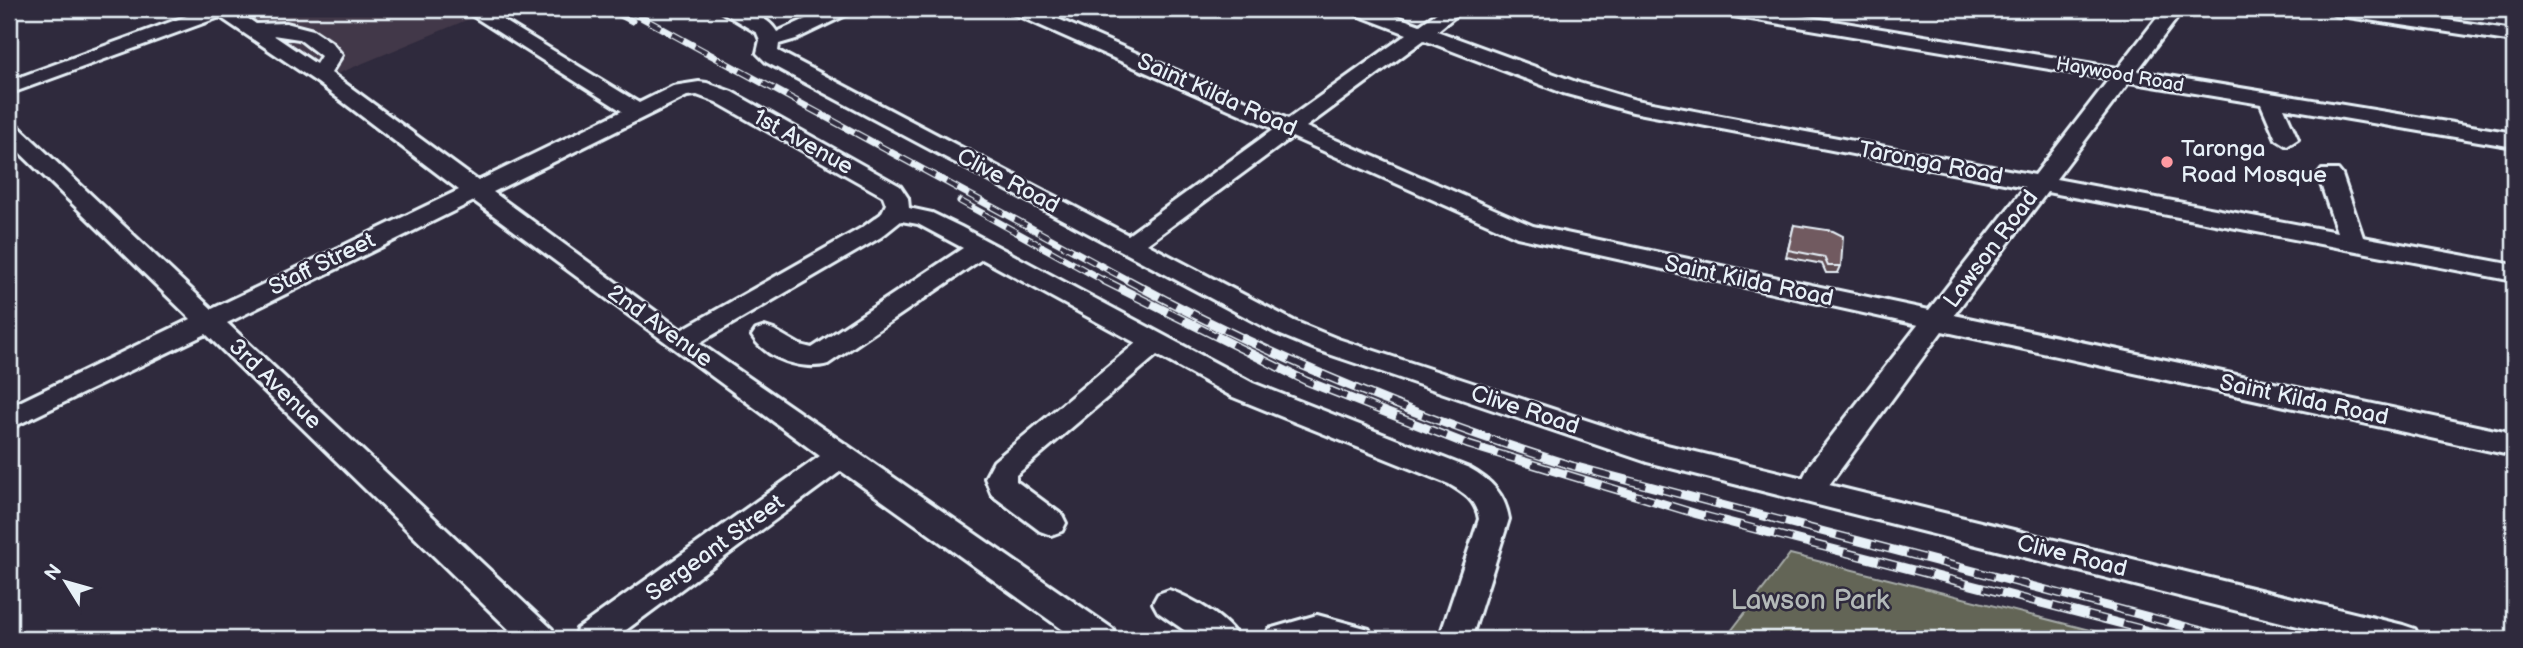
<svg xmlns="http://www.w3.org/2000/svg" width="2523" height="648" font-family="'Balsamiq Sans',sans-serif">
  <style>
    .built { fill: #433848 }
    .green { fill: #636557; stroke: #a6aba8; stroke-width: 2 }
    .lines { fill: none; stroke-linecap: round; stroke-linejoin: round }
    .minor-casing { stroke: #e8f1f8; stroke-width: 6 }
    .minor { fill: #2f2a3d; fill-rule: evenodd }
    .rail-far1-casing { stroke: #e8f1f8; stroke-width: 7 }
    .rail-casing { stroke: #e8f1f8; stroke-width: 9 }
    .rail-far1 { stroke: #2f2a3d; stroke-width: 4.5; stroke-dasharray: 13; stroke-linecap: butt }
    .rail { stroke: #2f2a3d; stroke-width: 6; stroke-dasharray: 18; stroke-linecap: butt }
    .wall { fill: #614d53; stroke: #e8f1f8; stroke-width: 2 }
    .building { fill: #715a60; stroke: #e8f1f8; stroke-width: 2 }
    .poi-dot { fill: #ff9aa2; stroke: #2f2a3d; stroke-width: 2.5 }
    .labels { text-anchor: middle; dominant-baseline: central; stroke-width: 5; stroke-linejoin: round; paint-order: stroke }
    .far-street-label { font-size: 19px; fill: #e8f1f8; stroke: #2f2a3d }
    .street-label { font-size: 23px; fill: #e8f1f8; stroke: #2f2a3d }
    .poi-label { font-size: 23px; fill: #e8f1f8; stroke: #2f2a3d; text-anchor: start }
    .near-park-label { font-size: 28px; fill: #b3b9b8; stroke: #2f2a3d }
  </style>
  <rect width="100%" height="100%" fill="#2f2a3d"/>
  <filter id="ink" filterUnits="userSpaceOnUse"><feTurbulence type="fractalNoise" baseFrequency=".0143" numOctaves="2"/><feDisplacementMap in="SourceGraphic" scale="14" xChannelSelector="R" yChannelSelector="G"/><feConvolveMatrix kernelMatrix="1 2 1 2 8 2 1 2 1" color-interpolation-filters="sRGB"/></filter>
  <g filter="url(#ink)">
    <!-- built -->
    <path class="built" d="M222,9H472L481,14L325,79Z"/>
    <!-- green -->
    <path class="green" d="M1790,554L2125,639H1725Z"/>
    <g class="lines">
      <defs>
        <g id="minor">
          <path d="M206,9H234L256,24L286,23L313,30L331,42L342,55L331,73L478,181L622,111L462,9H485L639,103L673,86L699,82L707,83L732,92L900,186L908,198L909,208L932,213L961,227L1253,383L1469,468C1491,480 1505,494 1509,519L1471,639H1439L1479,519C1476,500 1464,493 1449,484L1233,397L1157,355L1016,475V481L1062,515L1066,523L1062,531L1051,535L1040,531L992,495L985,478L994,461L1136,343L982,259L828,364C803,371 766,359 752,336L756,330L765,327L774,330L800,345L812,348L963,248L918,224L901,221L881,237L699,343L1113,629L1117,639H1076L841,471L614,639H573L577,629L820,456L474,201L227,323L552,629L556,639H519L206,334L9,429V407L191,319L9,142V123L17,125L212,309L459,190L318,83L220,17L9,94V81ZM273,35L299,39L321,56L316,64ZM697,95L716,102L883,196L886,204L881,214L863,227L681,330L493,192L687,96Z"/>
          <path d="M717,9C737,8 766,13 777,32L828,9H853L850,13L796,39L779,44L778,51L1128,235L1274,129L1012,13L1009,9H1035L1288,119L1407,34L1352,13L1349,9H1376L1420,25L1442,9H1464L1437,31L1579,83L1636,100L2035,175L2109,79L1727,15L1717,9H1761L2118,68L2164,9H2184L2137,71L2514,133V147L2284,108L2298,139L2287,146L2276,139L2261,104L2129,82L2056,179L2337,232L2318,175L2322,170H2338L2342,175L2363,237L2514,265V281L2047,192L1954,315L2514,434V456L1942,331L1829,485L2403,625L2415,629L2419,639H2349L1647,462L1320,351L1276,333L766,62L757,53L760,40L757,33ZM1424,40L1563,93L1633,112L2025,187L1929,310L1533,226L1306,127ZM1292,137L1517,237L1918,325L1810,464L1803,478L1650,441L1338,339L1294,321L1147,244Z"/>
          <path d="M2325,9H2373L2514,30V42L2335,15Z"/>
          <path d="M1169,590C1190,597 1229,619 1238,639H1197L1158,612L1153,603L1158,594Z"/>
          <path d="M1317,615L1369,629L1373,639H1265L1269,629Z"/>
        </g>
      </defs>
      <!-- minor casing -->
      <use href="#minor" class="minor-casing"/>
      <!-- minor -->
      <use href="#minor" class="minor"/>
      <defs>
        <g id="rail-far1">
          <path d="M609,9L632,21"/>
          <path d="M626,9L1131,282"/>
          <path d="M960,201L1106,282"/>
        </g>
        <g id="rail">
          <path d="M1103,280L1306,381L1469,445L1697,514L2180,639"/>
          <path d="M1128,280C1270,357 1419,419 1573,466L2233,639"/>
        </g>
      </defs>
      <!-- rail-far1 casing -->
      <use href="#rail-far1" class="rail-far1-casing"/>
      <!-- rail casing -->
      <use href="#rail" class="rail-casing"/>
      <!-- rail-far1 -->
      <use href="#rail-far1" class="rail-far1"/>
      <!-- rail -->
      <use href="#rail" class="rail"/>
    </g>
    <!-- wall -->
    <path class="wall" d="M1794,225L1841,266L1838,273H1826L1822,264L1786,257Z"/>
    <!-- building -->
    <path class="building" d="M1794,225L1833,231L1843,236L1841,266H1828L1824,257L1788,250Z"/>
  </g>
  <!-- markers -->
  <circle class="poi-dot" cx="2167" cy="162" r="7"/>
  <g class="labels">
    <!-- far-street labels -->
    <g class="far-street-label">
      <text transform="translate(2120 75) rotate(10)">Haywood Road</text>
    </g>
    <!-- street labels -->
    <g class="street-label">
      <text transform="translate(1217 95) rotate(24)">Saint Kilda Road</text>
      <text transform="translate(803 142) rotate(29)">1st Avenue</text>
      <text transform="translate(1931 163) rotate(11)">Taronga Road</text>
      <text transform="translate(1008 181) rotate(28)">Clive Road</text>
      <text transform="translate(1991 249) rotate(-53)">Lawson Road</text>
      <text transform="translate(322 264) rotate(-26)">Staff Street</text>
      <text transform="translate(1749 281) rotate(12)">Saint Kilda Road</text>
      <text transform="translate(660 326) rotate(36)">2nd Avenue</text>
      <text transform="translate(275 384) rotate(44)">3rd Avenue</text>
      <text transform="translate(2304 400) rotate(12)">Saint Kilda Road</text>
      <text transform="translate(1525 410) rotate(18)">Clive Road</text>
      <text transform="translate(715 548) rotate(-36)">Sergeant Street</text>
      <text transform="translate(2072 556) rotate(14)">Clive Road</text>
    </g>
    <!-- poi labels -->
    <g class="poi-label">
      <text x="2181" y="149">Taronga<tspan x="2181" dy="26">Road Mosque</tspan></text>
    </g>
    <!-- near-park labels -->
    <g class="near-park-label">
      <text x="1810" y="600">Lawson Park</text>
    </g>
  </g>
  <!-- margin -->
  <rect width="2523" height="648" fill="none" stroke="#2f2a3d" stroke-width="35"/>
  <rect x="18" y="18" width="2488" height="613" fill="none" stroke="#e8f1f8" stroke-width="2.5" filter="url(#ink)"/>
  <!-- north arrow -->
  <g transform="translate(66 582) rotate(307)" stroke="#2f2a3d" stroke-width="5" paint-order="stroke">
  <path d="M0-5L12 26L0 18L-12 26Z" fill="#e8f1f8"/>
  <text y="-10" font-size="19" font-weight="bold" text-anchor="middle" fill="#e8f1f8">N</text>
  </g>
</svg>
